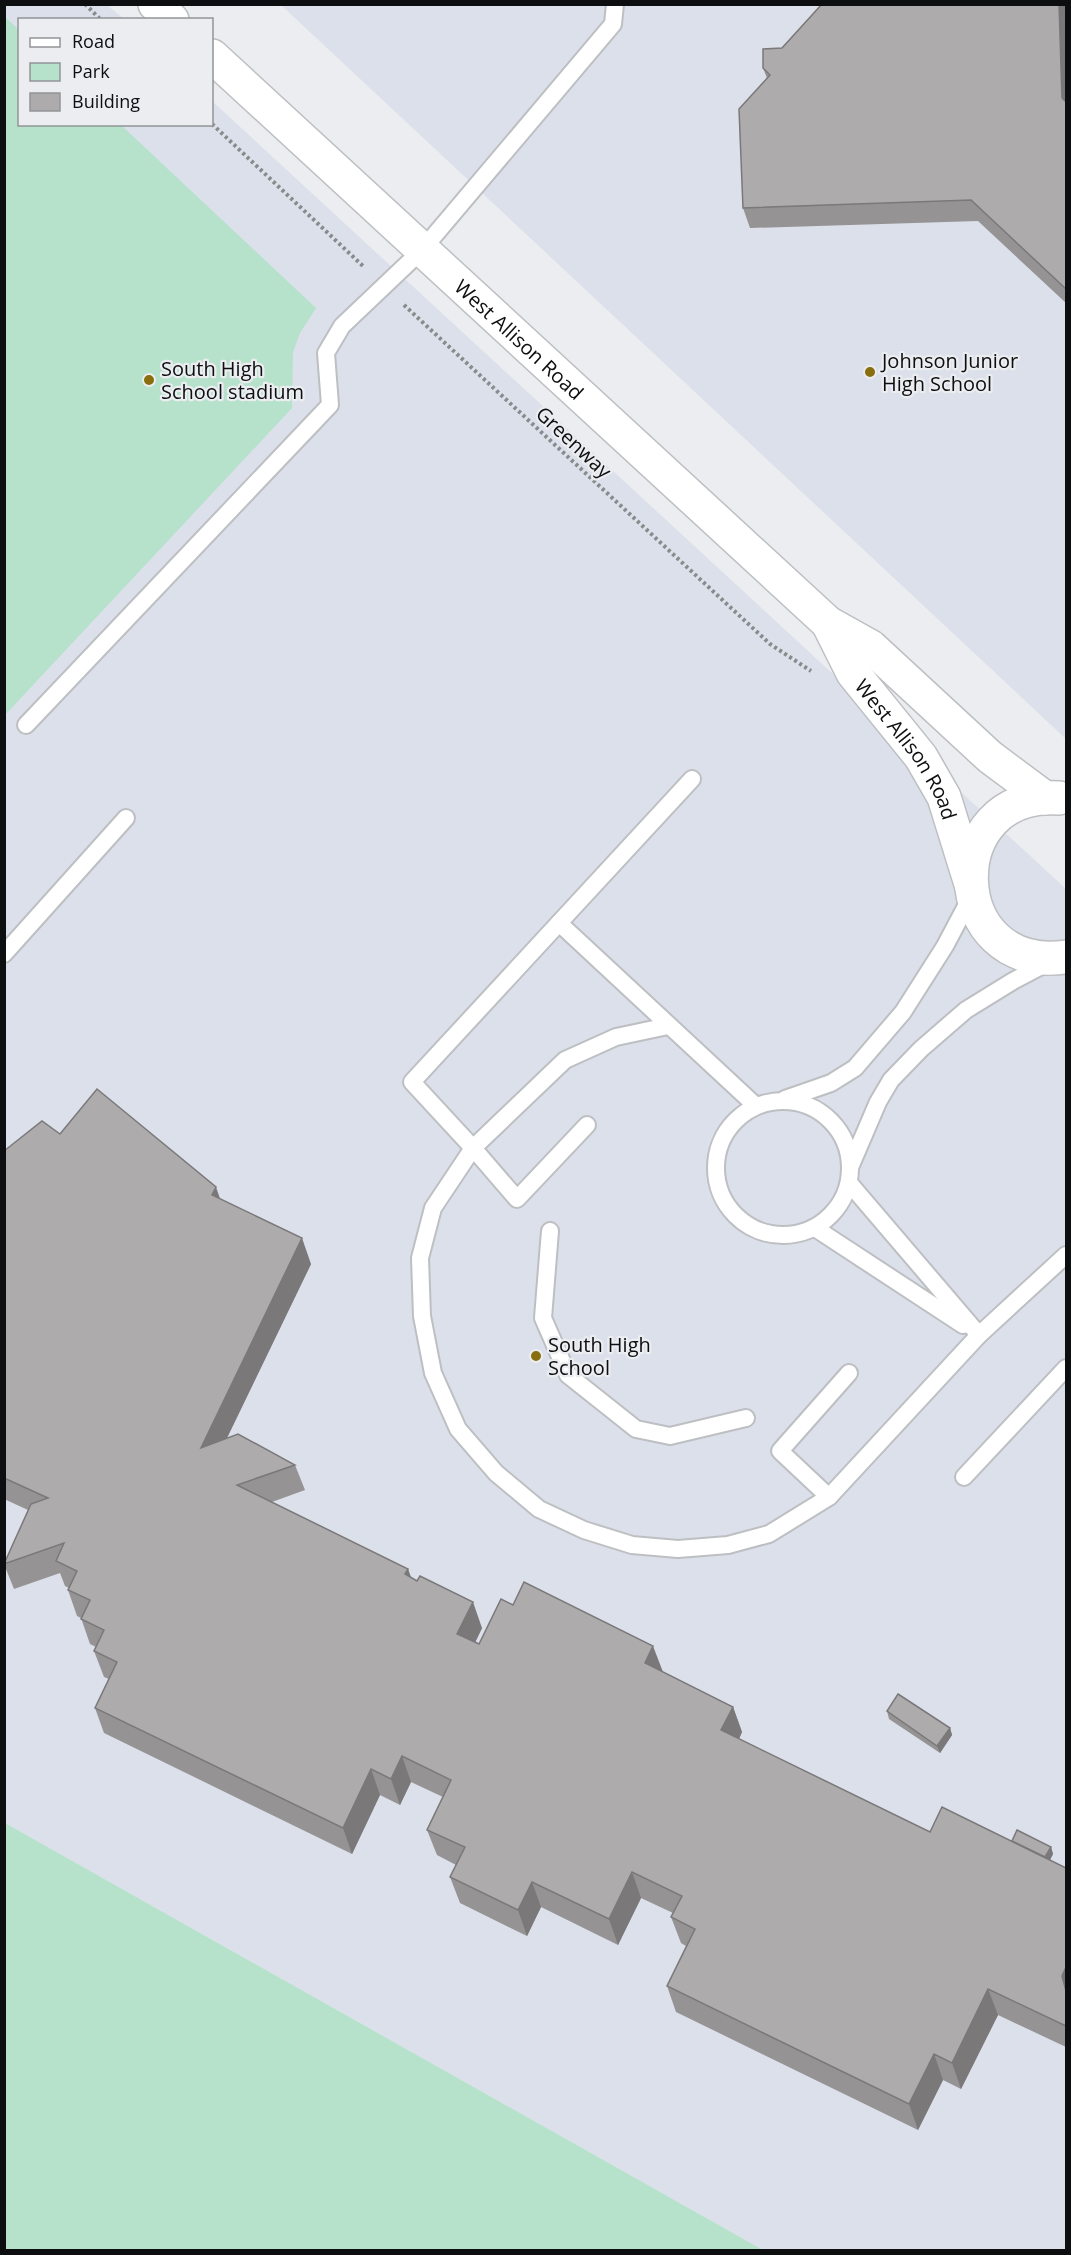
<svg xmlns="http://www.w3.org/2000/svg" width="1071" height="2255" font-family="'Open Sans',sans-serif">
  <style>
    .built { fill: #dbe0ea }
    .green { fill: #b6e1cb }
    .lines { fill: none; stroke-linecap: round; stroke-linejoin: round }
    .service-casing { stroke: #bdbfc2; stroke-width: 20 }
    .tertiary-casing { stroke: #bdbfc2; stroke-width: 36 }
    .path { stroke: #888a8c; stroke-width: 4; stroke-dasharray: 3 3; stroke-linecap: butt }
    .service { stroke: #fff; stroke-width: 16 }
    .tertiary { stroke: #fff; stroke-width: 33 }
    .wall { fill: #969395 }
    .shaded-wall { fill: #7a7879 }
    .building { fill: #aeabad; stroke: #7a7879; stroke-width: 1.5 }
    .poi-dot { fill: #896e0e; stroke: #ebedf0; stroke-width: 2 }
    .labels { text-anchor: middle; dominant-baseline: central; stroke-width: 4.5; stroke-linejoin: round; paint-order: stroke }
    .street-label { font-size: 20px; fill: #0d0e0f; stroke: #ebedf0 }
    .poi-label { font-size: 20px; fill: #0d0e0f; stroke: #ebedf0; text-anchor: start }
  </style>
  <rect width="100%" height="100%" fill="#ebedf0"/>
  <!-- built -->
  <g class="built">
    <path d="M5,5H107L124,19L20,20V124H212V101L1066,889V2250H763L5,1823Z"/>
    <path d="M281,5H1066V739Z"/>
  </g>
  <!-- green -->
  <g class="green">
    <path d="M4,16L19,30L20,124L121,125L316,308L300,333L293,352L292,408L5,715Z"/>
    <path d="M4,1823H5L763,2250H5Z"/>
  </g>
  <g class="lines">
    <defs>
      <g id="service">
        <path d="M26,725L330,405L326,353L342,326L422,250L548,101L613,24L615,4"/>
        <path d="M559,923L756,1106"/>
        <path d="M4,954L126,818"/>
        <path d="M668,1026L616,1037L565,1060L473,1148L433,1208L420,1258L422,1316L433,1373L458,1429L496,1473L539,1509L584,1530L632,1545L678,1549L728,1545L769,1534L829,1497L979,1335L1066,1255"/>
        <path d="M785,1099L831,1083L855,1068L903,1012L945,946L972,895"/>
        <circle cx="783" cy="1168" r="67"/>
        <path d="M587,1125L517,1199L473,1148L412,1082L692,779"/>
        <path d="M851,1165L878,1102L891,1080L921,1049L966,1010L1013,981L1051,961"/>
        <path d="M850,1184L979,1335"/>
        <path d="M815,1228L963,1325"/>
        <path d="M550,1231L543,1318L568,1375L636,1429L670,1436L746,1418"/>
        <path d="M964,1477L1066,1368"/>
        <path d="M829,1497L780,1451L849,1373"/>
      </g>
      <g id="tertiary">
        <path d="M155,4L172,20"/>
        <path id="s1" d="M212,56L828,623L871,647L990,757L1045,798"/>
        <path id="s2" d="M828,623L853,673L921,757L944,797L971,884"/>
        <path d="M1059,798C939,789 943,974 1066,957"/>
      </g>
    </defs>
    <!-- service casing -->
    <use href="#service" class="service-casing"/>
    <!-- tertiary casing -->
    <use href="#tertiary" class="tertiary-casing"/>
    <!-- path -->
    <g class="path">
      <path d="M85,4L101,20"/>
      <path d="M212,124L364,267"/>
      <path d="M404,305L770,644L811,671"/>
    </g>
    <!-- service -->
    <use href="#service" class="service"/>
    <!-- tertiary -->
    <use href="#tertiary" class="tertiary"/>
  </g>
  <!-- wall -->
  <g class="wall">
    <path d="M822,4H1065L1066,35V303L978,221L750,228L743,208L767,78L763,68Z"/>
    <path d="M60,1134L220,1199L311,1264L227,1438L295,1465L305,1490L272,1502L408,1569L411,1578L482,1628L475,1642L479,1644L513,1605L663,1672L733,1707L742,1732L739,1739L930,1832L1012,1841L1051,1847L1053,1854L1050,1860L1066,1868V2047L998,2015L961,2089L943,2080L918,2130L676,2012L667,1986L686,1946L681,1943L671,1917L673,1913L641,1898L618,1945L541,1907L527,1936L460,1903L450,1877L456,1865L437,1855L427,1830L443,1797L411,1782L400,1805L380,1795L352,1854L104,1733L95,1708L109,1679L104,1677L94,1651L96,1647L90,1644L81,1618L77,1616L68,1590L69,1588L65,1586L60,1573L14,1589L4,1564L28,1510L4,1499V1151Z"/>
    <path d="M887,1711L950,1728L952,1735L940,1753L889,1719Z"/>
  </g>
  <!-- shaded-wall -->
  <g class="shaded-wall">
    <path d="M1059,4H1065L1066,111L1062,98Z"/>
    <path d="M216,1187L225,1213L212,1195Z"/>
    <path d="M302,1238L311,1264L210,1473L201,1448Z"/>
    <path d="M408,1569L417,1594L405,1574Z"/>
    <path d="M473,1602L482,1628L467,1660L457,1634Z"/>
    <path d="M653,1646L663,1672L645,1663Z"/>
    <path d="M733,1707L742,1732L731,1756L721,1730Z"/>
    <path d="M950,1728L952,1735L940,1753L937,1746Z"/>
    <path d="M402,1756L411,1782L400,1805L391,1779Z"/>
    <path d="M371,1769L380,1795L352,1854L343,1828Z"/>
    <path d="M1051,1847L1053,1854L1042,1875L1040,1868Z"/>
    <path d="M632,1872L641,1898L618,1945L609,1919Z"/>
    <path d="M532,1882L541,1907L527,1936L518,1910Z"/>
    <path d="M1066,1967V1991L1062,1976Z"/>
    <path d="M988,1989L998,2015L961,2089L952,2063Z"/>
    <path d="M934,2054L943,2080L918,2130L909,2104Z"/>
  </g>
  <!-- building -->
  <g class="building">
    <path d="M822,4H1059L1062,98L1066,102V289L971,200L743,208L739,109L770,75L763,68V49L782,48Z"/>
    <path d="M97,1089L216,1187L212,1195L302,1238L201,1448L238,1434L295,1465L237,1485L408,1569L405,1574L417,1581L420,1576L473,1602L457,1634L479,1644L501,1599L513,1605L524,1582L653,1646L645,1663L733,1707L721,1730L930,1832L942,1807L1066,1868V1967L1062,1976L1066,1991V2026L988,1989L952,2063L934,2054L909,2104L667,1986L695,1929L671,1917L682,1896L632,1872L609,1919L532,1882L518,1910L450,1877L465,1847L427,1830L451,1780L402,1756L391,1779L371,1769L343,1828L95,1708L117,1662L94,1651L104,1630L81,1619L90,1600L68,1590L77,1571L56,1561L64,1543L4,1564L31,1504L48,1498L4,1478V1151L42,1121L60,1134Z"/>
    <path d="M898,1694L950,1728L937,1746L887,1711Z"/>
    <path d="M1017,1830L1051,1847L1045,1857L1012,1841Z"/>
  </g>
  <!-- markers -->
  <g class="poi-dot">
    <circle cx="870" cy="372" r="6"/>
    <circle cx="149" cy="380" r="6"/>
    <circle cx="536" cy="1356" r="6"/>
  </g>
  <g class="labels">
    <!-- street labels -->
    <g class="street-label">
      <text stroke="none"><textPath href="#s1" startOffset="418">West Allison Road</textPath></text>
      <text transform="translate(574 442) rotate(43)">Greenway</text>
      <text stroke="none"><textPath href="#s2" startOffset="150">West Allison Road</textPath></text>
    </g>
    <!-- poi labels -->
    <g class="poi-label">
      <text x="882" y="360">Johnson Junior<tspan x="882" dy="23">High School</tspan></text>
      <text x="161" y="368">South High<tspan x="161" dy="23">School stadium</tspan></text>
      <text x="548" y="1344">South High<tspan x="548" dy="23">School</tspan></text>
    </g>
  </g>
  <!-- border -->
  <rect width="1071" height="2255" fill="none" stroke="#0d0e0f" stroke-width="12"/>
  <!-- legend -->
  <rect x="18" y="18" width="195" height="108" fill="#ebedf0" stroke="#929496" stroke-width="1.5"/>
  <rect x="30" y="38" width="30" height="9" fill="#ffffff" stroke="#929496" stroke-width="1.5"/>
  <text x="72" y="48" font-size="18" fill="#0d0e0f">Road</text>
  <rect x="30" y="63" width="30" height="18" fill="#b6e1cb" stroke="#929496" stroke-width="1.5"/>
  <text x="72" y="78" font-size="18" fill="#0d0e0f">Park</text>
  <rect x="30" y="93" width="30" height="18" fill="#aeabad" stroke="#929496" stroke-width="1.5"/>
  <text x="72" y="108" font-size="18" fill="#0d0e0f">Building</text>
</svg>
